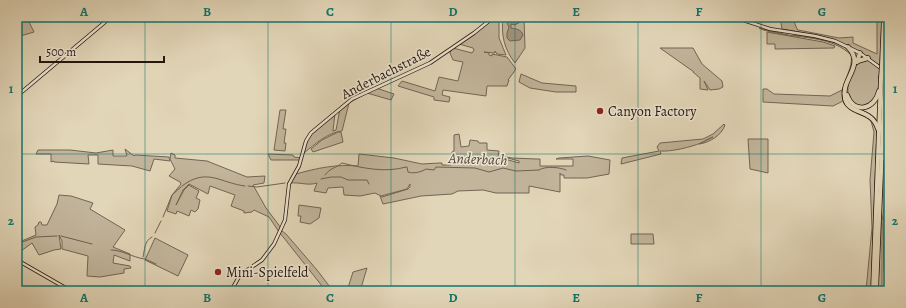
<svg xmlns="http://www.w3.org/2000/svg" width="906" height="308" font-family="Alegreya,serif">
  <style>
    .green { fill: #c2b59b; stroke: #726554 }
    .water { fill: #a1947e; stroke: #6f6150 }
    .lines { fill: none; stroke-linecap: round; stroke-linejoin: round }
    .stream { stroke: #6f6150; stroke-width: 1 }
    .secondary-casing { stroke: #23150c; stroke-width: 4 }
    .highway-casing { stroke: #23150c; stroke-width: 5.5 }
    .secondary { stroke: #ece4d1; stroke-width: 2.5 }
    .highway { stroke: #e2d6b8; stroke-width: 4 }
    .highway-bridge-casing { stroke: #23150c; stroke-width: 5.5; stroke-linecap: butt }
    .highway-bridge { stroke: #e2d6b8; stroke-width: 4 }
    .grid { fill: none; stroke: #0f766e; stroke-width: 1; stroke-opacity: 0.55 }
    .poi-dot { fill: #8f2418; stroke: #ece4d1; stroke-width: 1.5 }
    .labels { text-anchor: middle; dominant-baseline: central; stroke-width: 3; stroke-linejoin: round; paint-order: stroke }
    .street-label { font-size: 14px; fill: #23150c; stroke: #ece4d1 }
    .poi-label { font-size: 14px; fill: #23150c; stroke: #ece4d1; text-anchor: start }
    .water-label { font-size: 15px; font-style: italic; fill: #55483a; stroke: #ece4d1 }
    .neatline { fill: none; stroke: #0f766e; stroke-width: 1.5 }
    .grid-label { font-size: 13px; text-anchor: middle; font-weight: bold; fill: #0f766e }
  </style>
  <rect width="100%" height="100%" fill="#e2d6b8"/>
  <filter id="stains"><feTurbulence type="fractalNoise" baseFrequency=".005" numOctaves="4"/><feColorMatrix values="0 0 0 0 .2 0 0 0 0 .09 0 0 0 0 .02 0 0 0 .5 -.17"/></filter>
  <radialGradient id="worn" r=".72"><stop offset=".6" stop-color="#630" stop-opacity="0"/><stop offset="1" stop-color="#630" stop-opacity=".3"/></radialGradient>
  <!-- green -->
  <g class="green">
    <path d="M496,17L499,18V38L506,55L497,54L495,51V53L484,52L489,53V55L492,56V54L507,57L516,69L508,80H509L507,86H487L486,96L443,90L442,95L450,97L449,102L434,100V97L398,86L402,81L435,91L439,77L458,81L463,62L453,60L450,53L451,50L453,48L472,53L474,50L473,48L459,44Z"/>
    <path d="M503,17H524L525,48L515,63C504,49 501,35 503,17Z"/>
    <path d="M782,17H788L793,19L797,29L798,30L839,38L853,37V43L877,54V17H882L880,66C851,43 828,39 794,31C790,30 786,30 782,29L781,23Z"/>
    <path d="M28,20L34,32L17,37V21Z"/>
    <path d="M759,28L792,36L798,35L830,41L847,48L855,57L845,89L844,99L872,119L877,129L871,291H866L872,228L870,180L874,132L871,121C865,115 855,114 849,109C831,95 855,71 851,55C833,37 803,38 780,34C773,32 764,31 759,28Z"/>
    <path d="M767,32L823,42L835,46L834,48L775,49V44H767Z"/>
    <path d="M660,48H693L702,64L722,81L723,87L719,89L710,90L704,81L708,90L700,89V78L693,72H694Z"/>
    <path d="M862,60H868L880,69L878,91L873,101L863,107C861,106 856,106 854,104C841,95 851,67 862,60Z"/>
    <path d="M521,74L542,83L576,86V92H556L530,88L519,82Z"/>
    <path d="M376,88L394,94L391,100L367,93L349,103L342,131C327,133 315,144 304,153L306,141L310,134L335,113L333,131L336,130L340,109L356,98Z"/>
    <path d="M763,89H767L774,94L830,96L842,90L843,101L833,106L763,102Z"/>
    <path d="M280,110H286L283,129H286L284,143H286L285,151L274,150Z"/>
    <path d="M724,124L725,125C722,135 709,143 699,144L713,137C709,138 705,141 701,143C691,147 671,152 660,151L661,154L621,164L622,158L659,151L657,147L660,143L703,139L713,134Z"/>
    <path d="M338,132H341L343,142L313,152L311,149L322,140Z"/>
    <path d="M459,134L461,147L469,146L470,140L478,141L479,143H487V150L499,151L498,157L519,163V161L500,156L512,158L537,159H540V166H573V159H556L559,158L588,156L610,160L609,174L587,178H564V175H561L560,173V192L529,186V193H496L483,190L458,191L452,194L421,196L383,204L380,196L382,197L408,189L410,187V184L407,189L381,196L375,193L360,196L344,195L343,187L328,188L326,193L314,191L317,183C308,186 300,182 290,183L296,174C317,168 337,164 358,166L359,154L394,158L422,164L439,163H442V165H451L452,152L454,151V135Z"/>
    <path d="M748,139H768V173L750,169Z"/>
    <path d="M889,146L886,195L882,221V291H878L883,164L885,157Z"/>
    <path d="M125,149L134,156L135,155L169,157L170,161L154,159L150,171L132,166L98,164V155H88L89,164L54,162V161L51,162V154H36L38,150H70L96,153L113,150V156H127Z"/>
    <path d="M171,153L175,155V158L207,161L247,177L265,176L264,183L253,185L266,208L281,228L279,232L269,217L254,210L252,212L244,213V211L231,206L235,195L210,186L208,194L189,184L183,190L176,205L184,190L189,185L199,191L196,198L200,200L198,209L195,212L191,210L189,216L177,211L176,214L167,211L172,195L181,184L180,182L169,176L175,169L170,159Z"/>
    <path d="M268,154L293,155L294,157L301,158L300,160H271Z"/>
    <path d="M888,170H889V272L884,271L883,224L887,191Z"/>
    <path d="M59,195L71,196L93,203L90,209L125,230L113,247L130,254V261L114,255L113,263L130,266L131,268L124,269V273L100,277L87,276L88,256L62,249V241L59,235L61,249L54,250L39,255L32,243L21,251L17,247V243L36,235L35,227L38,225L39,222H41L42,225H47L57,204Z"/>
    <path d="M299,205L321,208L319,218L310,224L300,222L301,216H298Z"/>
    <path d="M282,231L286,234L317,270L333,291H326L280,233Z"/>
    <path d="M631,234H653L654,244H631Z"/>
    <path d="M155,238L188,255L178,276L145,260Z"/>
    <path d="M367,268L361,288L357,291H347L353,272Z"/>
  </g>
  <!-- water -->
  <path class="water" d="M509,17H519L518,19L520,22L515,25L511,24V28C516,29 521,29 523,35L520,40L510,41L507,38V33L509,27L507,23Z"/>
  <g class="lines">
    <!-- stream -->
    <g class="stream">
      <path d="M325,175C330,168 336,168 342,163C362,168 385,173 406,167H407L408,172C414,174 421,172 426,169L434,170L436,167L475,168L489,172L503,168L516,171L539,170C545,166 559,167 566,170"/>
      <path d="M321,179L331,177H341L348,180H367L369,184"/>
      <path d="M182,186C207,167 220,183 245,186"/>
      <path d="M248,186L257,187L285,183"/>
      <path d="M163,217L172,195L181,187"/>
      <path d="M155,233L161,221"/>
      <path d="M61,236L92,244"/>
      <path d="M17,244L36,237L57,236"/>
      <path d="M111,250C122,250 132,257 144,259"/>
      <path d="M143,257C145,249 144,241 152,237"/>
      <path d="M145,259L156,264"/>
    </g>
    <defs>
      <g id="secondary">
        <path d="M734,17L770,29L815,36L835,41L860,53L882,69"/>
        <path d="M17,96L111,17"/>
        <path d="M17,260L71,291"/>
        <path d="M231,291L240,275L262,260L274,244L285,220L289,184L299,166L306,141L311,133L352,99L430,63L474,33L494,17"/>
      </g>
      <g id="highway">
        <path d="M848,47C866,66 840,79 845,99C849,115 872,108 878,129"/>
        <path d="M858,61L868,58"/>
        <path d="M857,62L860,53"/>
        <path d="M882,65L884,17"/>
        <path d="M885,68L888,17"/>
        <path d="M847,95C854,115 875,109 879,91"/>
        <path d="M885,119L889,127"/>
        <path d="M883,158L889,143"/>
        <path d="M873,291L881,78"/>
        <path d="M876,291L885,77"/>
      </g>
    </defs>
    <!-- secondary casing -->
    <use href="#secondary" class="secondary-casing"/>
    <!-- highway casing -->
    <use href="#highway" class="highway-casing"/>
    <!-- secondary -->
    <use href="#secondary" class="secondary"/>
    <!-- highway -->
    <use href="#highway" class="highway"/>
    <defs>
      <g id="highway-bridge">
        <path d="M885,77V68"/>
        <path d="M881,78L882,65"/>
      </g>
    </defs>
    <!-- highway-bridge casing -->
    <use href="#highway-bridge" class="highway-bridge-casing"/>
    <!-- highway-bridge -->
    <use href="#highway-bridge" class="highway-bridge"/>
  </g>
  <!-- grid -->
  <path class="grid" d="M145,17V291M268,17V291M391,17V291M515,17V291M638,17V291M761,17V291M17,154H889"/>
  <!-- markers -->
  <g class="poi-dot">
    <circle cx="600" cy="111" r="4"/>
    <circle cx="218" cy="272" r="4"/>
  </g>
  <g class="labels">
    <!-- street labels -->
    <g class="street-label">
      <text transform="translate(386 73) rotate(-27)">Anderbachstraße</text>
    </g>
    <!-- poi labels -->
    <g class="poi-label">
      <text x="608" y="111">Canyon Factory</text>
      <text x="226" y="272">Mini-Spielfeld</text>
    </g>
    <!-- water labels -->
    <g class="water-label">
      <text transform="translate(478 159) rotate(2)">Anderbach</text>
    </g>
  </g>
  <!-- margin -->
  <rect width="906" height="308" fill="none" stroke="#e2d6b8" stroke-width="44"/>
  <!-- scale -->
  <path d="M40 56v6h124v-6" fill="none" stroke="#23150c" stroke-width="2"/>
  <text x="46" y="56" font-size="12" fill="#23150c" stroke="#ece4d1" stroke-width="3" paint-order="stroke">500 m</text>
  <rect x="22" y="22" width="862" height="264" class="neatline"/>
  <g class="grid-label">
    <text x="84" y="16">A</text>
    <text x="207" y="16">B</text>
    <text x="330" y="16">C</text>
    <text x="453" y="16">D</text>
    <text x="576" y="16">E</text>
    <text x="699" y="16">F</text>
    <text x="822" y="16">G</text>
    <text x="11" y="93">1</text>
    <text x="895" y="93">1</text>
    <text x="11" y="225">2</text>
    <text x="895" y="225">2</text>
    <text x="84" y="302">A</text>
    <text x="207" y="302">B</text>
    <text x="330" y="302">C</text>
    <text x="453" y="302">D</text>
    <text x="576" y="302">E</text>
    <text x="699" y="302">F</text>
    <text x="822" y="302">G</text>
  </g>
  <rect width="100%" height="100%" filter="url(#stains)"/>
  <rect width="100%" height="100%" fill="url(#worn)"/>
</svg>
